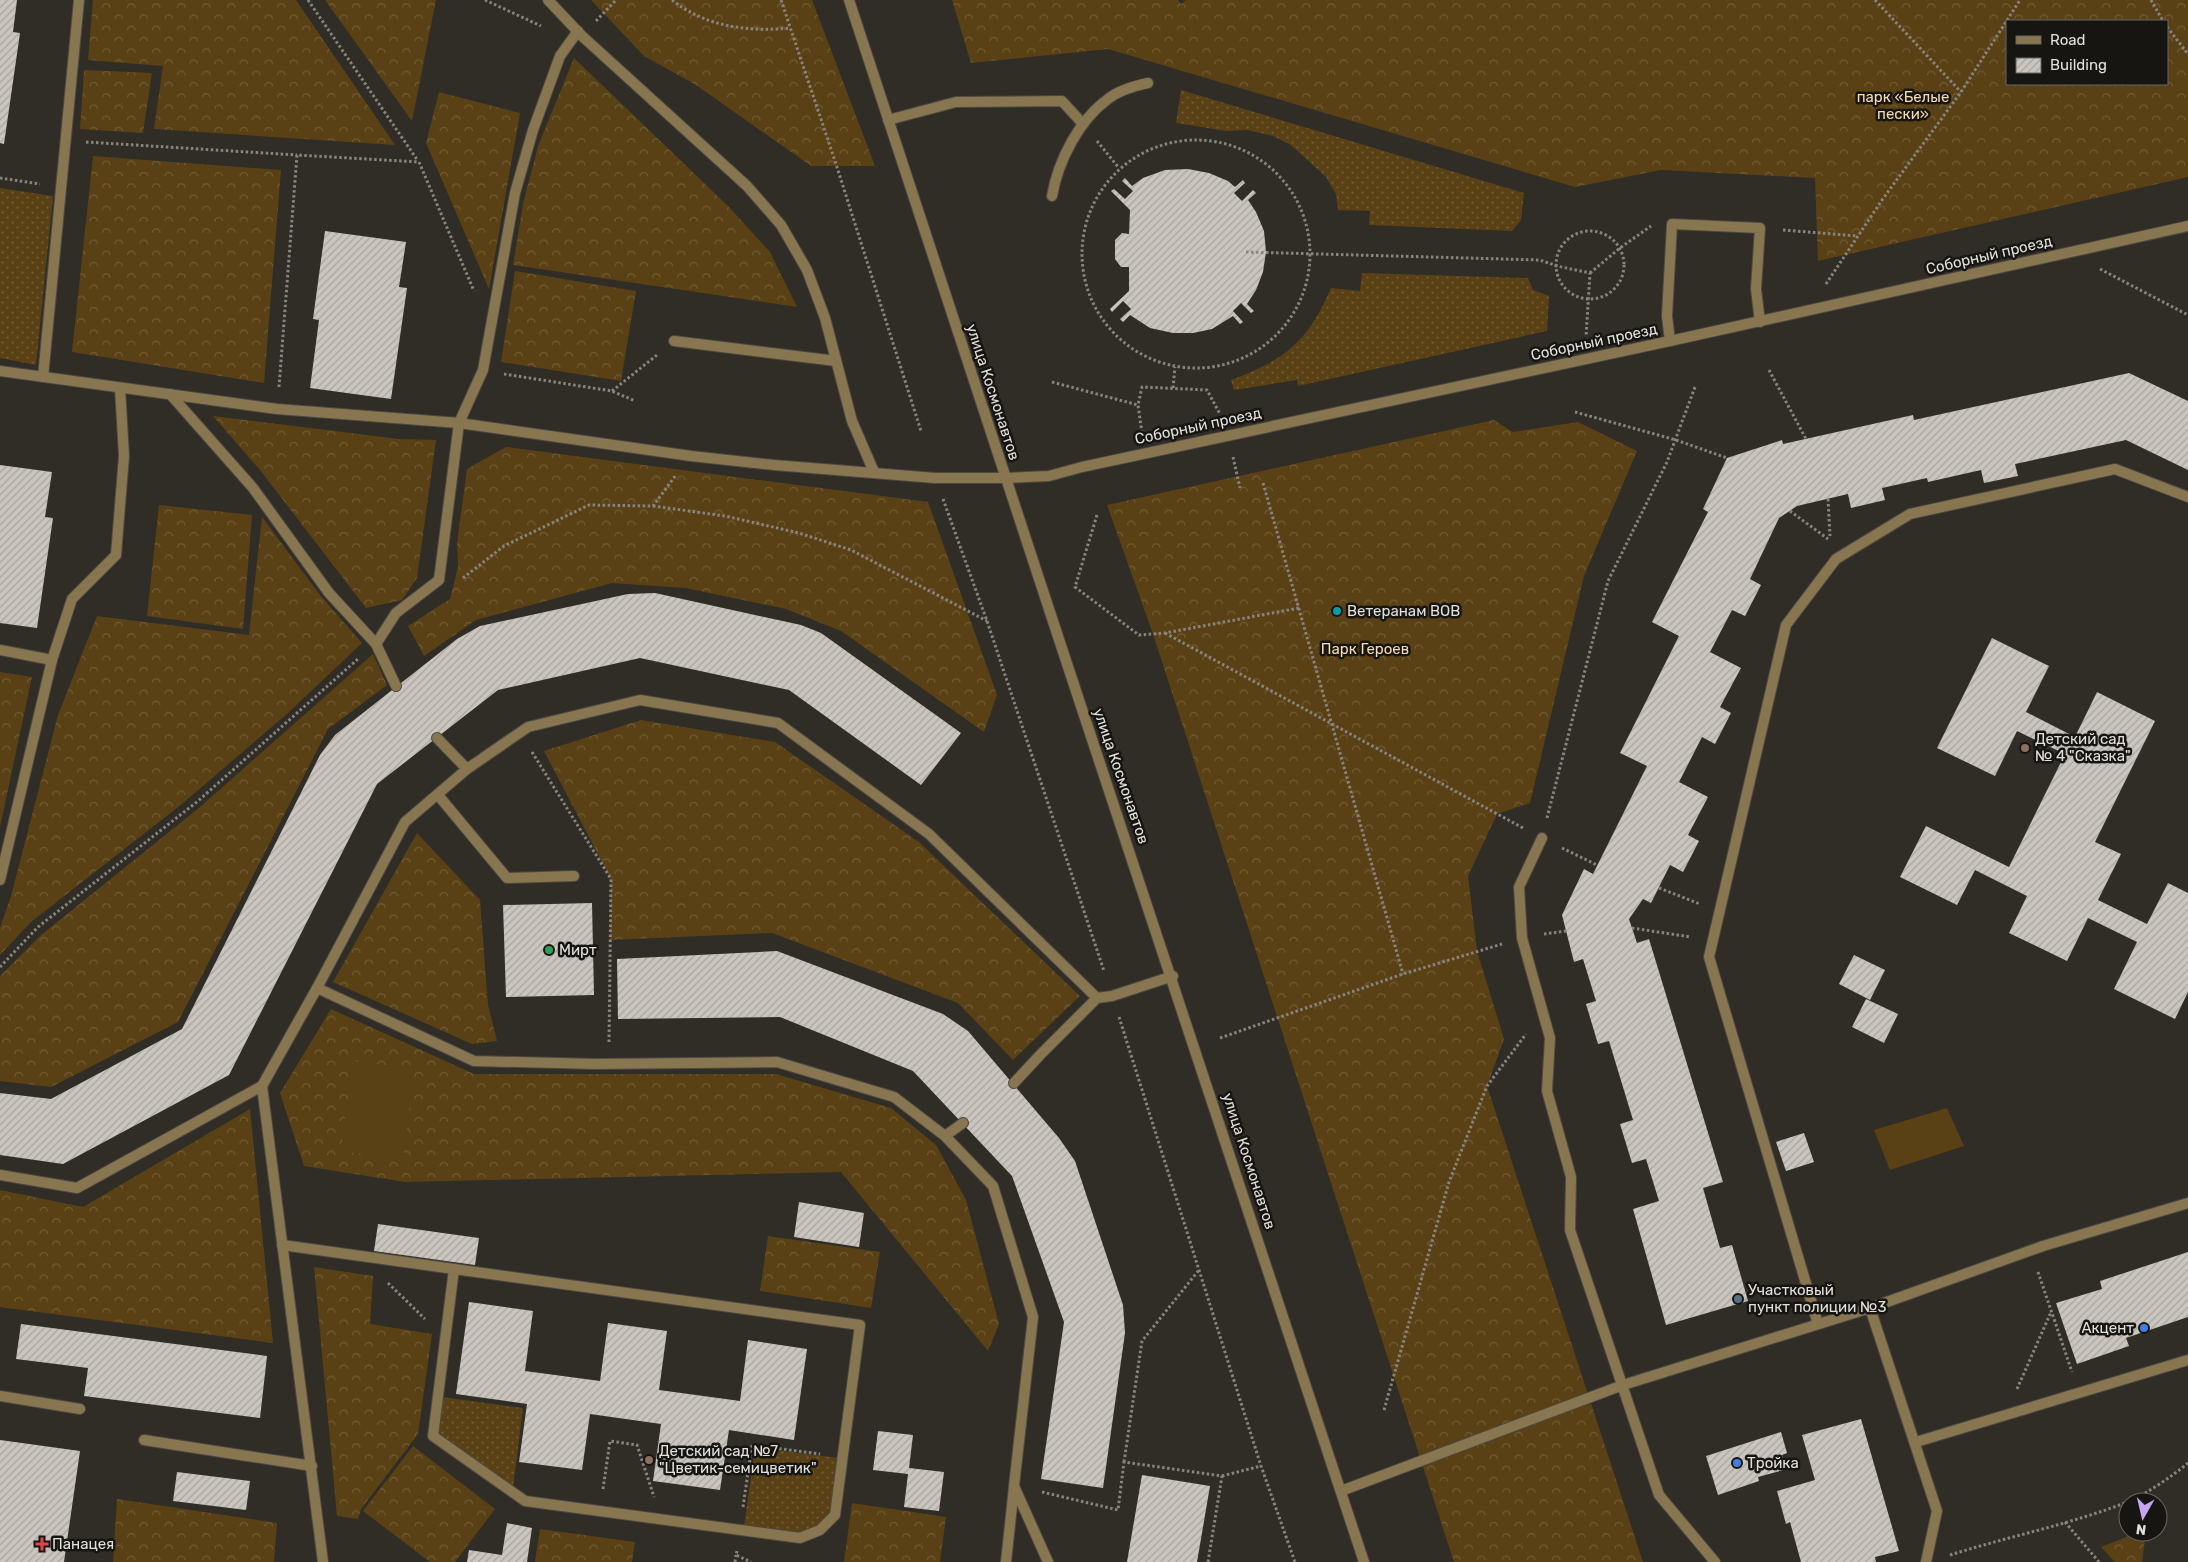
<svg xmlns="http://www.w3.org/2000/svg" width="2188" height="1562" font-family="Rubik,sans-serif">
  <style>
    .grass { fill: url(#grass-dots) }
    .forest { fill: url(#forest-crowns); fill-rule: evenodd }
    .garden { fill: #594115 }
    .building { fill: url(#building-hatch) }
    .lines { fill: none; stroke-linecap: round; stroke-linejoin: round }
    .service-casing { stroke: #4d4943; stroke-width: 12 }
    .minor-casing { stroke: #4d4943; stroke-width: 12 }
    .tertiary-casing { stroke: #4d4943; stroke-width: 12 }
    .path { stroke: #88847f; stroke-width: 3; stroke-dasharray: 2.5 2.5; stroke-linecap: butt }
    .service { stroke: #887650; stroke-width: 10 }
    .minor { stroke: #887650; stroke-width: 10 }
    .tertiary { stroke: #887650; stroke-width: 10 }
    .culture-dot { fill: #0f9aa8; stroke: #171512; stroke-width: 2 }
    .education-dot { fill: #8d6e63; stroke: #171512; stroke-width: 2 }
    .leisure-dot { fill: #2e9e5b; stroke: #171512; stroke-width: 2 }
    .service-dot { fill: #5c6f8a; stroke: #171512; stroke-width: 2 }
    .shop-dot { fill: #3f7fe0; stroke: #171512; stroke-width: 2 }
    .health-dot { fill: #e0444e; stroke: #171512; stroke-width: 2 }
    .labels { text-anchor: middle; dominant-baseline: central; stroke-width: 5; stroke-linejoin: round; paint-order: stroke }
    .park-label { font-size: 15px; fill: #f7dcb1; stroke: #171512 }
    .street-label { font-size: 15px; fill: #e3e0dc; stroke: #171512 }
    .poi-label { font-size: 15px; fill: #e3e0dc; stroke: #171512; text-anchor: start }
  </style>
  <defs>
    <pattern id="grass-dots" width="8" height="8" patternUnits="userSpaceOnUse" patternTransform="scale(1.25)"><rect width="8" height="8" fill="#594115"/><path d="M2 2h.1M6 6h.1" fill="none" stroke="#715c36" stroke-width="1.8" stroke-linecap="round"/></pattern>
    <pattern id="forest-crowns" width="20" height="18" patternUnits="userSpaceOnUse" patternTransform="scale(1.25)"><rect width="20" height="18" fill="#594115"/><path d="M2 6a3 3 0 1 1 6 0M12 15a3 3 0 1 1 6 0" fill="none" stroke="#715c36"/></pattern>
    <pattern id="building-hatch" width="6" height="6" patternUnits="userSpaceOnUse" patternTransform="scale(1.25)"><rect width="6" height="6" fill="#cac5be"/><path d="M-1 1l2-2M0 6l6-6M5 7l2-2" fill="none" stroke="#a8a49f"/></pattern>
  </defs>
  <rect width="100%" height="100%" fill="#302c26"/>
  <!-- grass -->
  <g class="grass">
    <path d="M1181,90L1524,193L1521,220L1512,231L1369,225L1370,211L1338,210L1336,194L1326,177L1291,145L1273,136L1247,130L1226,131L1176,123Z"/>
    <path d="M0,188L53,196L36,365L0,358Z"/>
    <path d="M1362,273L1528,278L1533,290L1549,296L1547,331L1298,386L1297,380L1234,390L1231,380C1286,359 1307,343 1331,288L1360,291Z"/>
    <path d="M442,1397L523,1408L513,1488L436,1434Z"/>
    <path d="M755,1448L840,1458L833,1514L818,1527L800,1534L744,1527Z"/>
  </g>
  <!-- forest -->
  <g class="forest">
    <path d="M93,0H296L395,145L154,129L163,66L88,60Z"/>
    <path d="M325,0H436L412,121Z"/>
    <path d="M591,0H812L875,166H811L696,85L644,56Z"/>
    <path d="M952,0H1178L1181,4L1186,0H2188V177L1818,261L1815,178L1661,170L1575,187L1108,49L971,63ZM2007,21H2167V84H2007Z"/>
    <path d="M574,58L729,207L770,252L797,307L513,265L523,204L538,146Z"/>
    <path d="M84,70L152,73L143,133L80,129Z"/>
    <path d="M439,92L520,113L489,289L426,143Z"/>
    <path d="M93,156L281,170L264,383L72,352Z"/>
    <path d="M515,271L636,291L621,381L501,362Z"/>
    <path d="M213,416L399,439L436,440L417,578L402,600L366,608L260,470Z"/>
    <path d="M1494,420L1513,432L1578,422L1637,451L1584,576L1530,803L1497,814L1468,876L1477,951L1504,1039L1487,1086L1643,1562H1454L1153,634L1107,505Z"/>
    <path d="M506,447L928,502L997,695L984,732L841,631L786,609L686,588L612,583L476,620L424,656L408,626L450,599L458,567L457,543L467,469Z"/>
    <path d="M159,505L252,515L243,629L147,616Z"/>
    <path d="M262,517L320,595L362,643L288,713L182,804L31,922L0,955V928L11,896L58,715L97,616L249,635Z"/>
    <path d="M373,654L387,685L328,729L178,1022L51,1087L0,1081V976L41,935L200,807Z"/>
    <path d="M0,672L32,677L0,827Z"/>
    <path d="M641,720L775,742L919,842L1080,996L1013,1060L958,1003L772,933L610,940L611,879L544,751Z"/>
    <path d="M417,833L480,900L488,1005L497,1041L472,1044L333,982Z"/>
    <path d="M331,1009L474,1074H776L891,1108L936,1145L966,1200L999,1324L988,1351L841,1172L405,1182L304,1166L280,1093Z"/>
    <path d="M250,1109L273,1343L0,1307V1190L83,1207Z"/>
    <path d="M768,1236L880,1252L871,1308L760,1291Z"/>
    <path d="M314,1267L373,1276L370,1324L432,1334L418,1434L361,1509L358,1519L337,1516Z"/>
    <path d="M413,1446L495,1509L455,1562H430L363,1511Z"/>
    <path d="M117,1499L277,1523L274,1562H113Z"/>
    <path d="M852,1503L946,1517L940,1562H844Z"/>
    <path d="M540,1529L635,1542L632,1562H535Z"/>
    <path d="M2139,1532H2146L2142,1562H2115L2101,1547Z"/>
  </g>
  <!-- garden -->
  <g class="garden">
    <path d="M353,1061L414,1069L403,1159L341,1151Z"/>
    <path d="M1947,1108L1964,1146L1890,1170L1874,1130Z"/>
  </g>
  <!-- building -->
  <g class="building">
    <path d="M0,0H17L13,32L20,33L4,144L0,143Z"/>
    <path d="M1188,169L1209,173L1228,181L1235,187L1243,180L1245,183L1234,193L1242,201L1253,190L1256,193L1248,200L1256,212L1264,231L1266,252L1263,272L1256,290L1247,304L1254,311L1251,313L1241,303L1233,311L1243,322L1240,324L1233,316L1212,329L1193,333H1173L1150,328L1130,315L1123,322L1120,319L1131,309L1123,301L1112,312L1110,309L1129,291V267H1121L1115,259V240L1122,233L1129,234L1130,210L1111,191L1114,189L1125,199L1133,191L1122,181L1125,178L1132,186L1143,178L1165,170Z"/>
    <path d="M325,231L406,242L399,287L407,288L391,399L310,388L319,320L313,319Z"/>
    <path d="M2129,373L2188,401V470L2126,440L2015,464L2018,476L1984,483L1981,470L1928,482L1927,478L1882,488L1885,500L1851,508L1848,494L1797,506L1779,518L1750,579L1761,585L1745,616L1732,610L1710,652L1741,668L1720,707L1731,713L1715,744L1702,737L1679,782L1708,797L1688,835L1699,841L1683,872L1670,865L1651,903L1643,899L1629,919L1637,943L1649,939L1723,1182L1703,1188L1720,1248L1732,1245L1748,1301L1666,1325L1633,1209L1659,1201L1646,1159L1632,1163L1620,1124L1633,1120L1609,1041L1598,1044L1586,1004L1596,1001L1583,959L1574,962L1562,915L1584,869L1593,874L1647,766L1620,753L1679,636L1652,622L1708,512L1703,509L1727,458L1782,440L1783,444L1913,415L1914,420Z"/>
    <path d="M0,465L52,472L45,517L53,518L37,628L0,623Z"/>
    <path d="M655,593L801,625L821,633L961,733L921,785L789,690L640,658L498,690L377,784L229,1075L63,1164L0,1155V1093L51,1099L182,1029L320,755L335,735L457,639L480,626L628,594Z"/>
    <path d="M1992,638L2049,666L2026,712L2075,737L2097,692L2155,721L2095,842L2121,854L2098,900L2147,924L2168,883L2188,893V992L2175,1019L2114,989L2137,942L2088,918L2067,961L2009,933L2027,896L1975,870L1957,905L1900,877L1926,826L2009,867L2065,754L2017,731L1995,776L1937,748Z"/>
    <path d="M592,903L594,995L506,997L503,905Z"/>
    <path d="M777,951L943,1014L968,1031L1059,1138L1075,1161L1123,1305L1125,1333L1103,1488L1041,1479L1064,1322L1012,1176L913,1071L780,1017L618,1019L617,959Z"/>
    <path d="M1854,955L1885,970L1870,1000L1839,984Z"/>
    <path d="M1866,999L1898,1014L1884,1043L1852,1027Z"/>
    <path d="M1804,1133L1814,1162L1786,1171L1776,1142Z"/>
    <path d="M799,1202L864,1213L859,1247L794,1237Z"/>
    <path d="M378,1224L479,1238L475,1265L374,1251Z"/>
    <path d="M2188,1252V1317L2126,1338L2129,1346L2077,1364L2056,1303L2102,1289L2100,1281Z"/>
    <path d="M469,1302L533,1311L525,1371L600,1381L608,1323L667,1331L659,1390L740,1401L748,1340L807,1349L794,1440L729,1430L720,1490L653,1481L661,1424L590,1414L582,1470L519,1462L527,1404L456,1394Z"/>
    <path d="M21,1324L267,1356L260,1418L84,1396L88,1368L16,1359Z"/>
    <path d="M1861,1419L1899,1551L1875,1557L1876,1562H1801L1790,1522L1786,1524L1777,1491L1815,1480L1802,1435Z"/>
    <path d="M878,1431L913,1435L909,1468L944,1472L939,1511L904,1507L908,1474L873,1470Z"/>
    <path d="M1781,1432L1787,1453L1782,1455L1787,1469L1758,1477L1759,1481L1718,1495L1706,1456Z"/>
    <path d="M0,1440L80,1451L64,1562H0Z"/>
    <path d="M177,1472L250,1481L246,1510L173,1501Z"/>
    <path d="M1142,1475L1210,1486L1197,1562H1127Z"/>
    <path d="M507,1523L532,1528L527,1562H467L469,1550L502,1555Z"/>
  </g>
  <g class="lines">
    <defs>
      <g id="service">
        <path d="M548,0L582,36L747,186L781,225L807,270L825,318L852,421L874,472"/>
        <path d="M888,120L956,102L1062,101L1083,124"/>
        <path d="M1052,196C1058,161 1079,120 1108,99C1119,90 1134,86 1148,83"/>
        <path d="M674,341L836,361"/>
        <path d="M1670,341L1667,316L1672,224L1760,228L1756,289L1760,322"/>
        <path d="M0,371L277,409L459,423L691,456L774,465L935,478H1005"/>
        <path d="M43,377L79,0"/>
        <path d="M170,394L253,488L329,593L376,644"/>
        <path d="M0,650L52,660"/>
        <path d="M396,686L376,644L396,613L439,580L459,423L483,370L515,193L533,130L560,56L578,31"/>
        <path d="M437,738L467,769"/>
        <path d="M438,795L507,878L574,876"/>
        <path d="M1542,838L1519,887L1522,938L1550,1038L1547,1091L1571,1177L1570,1230L1659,1495L1715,1562"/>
        <path d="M0,880L52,660L72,599L116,555L124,456L120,388"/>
        <path d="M317,988L474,1061L596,1064L777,1062L894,1097L945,1136L993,1186L1033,1317L1014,1486L1048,1562"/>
        <path d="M1014,1083L1041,1054L1097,998L1112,996L1173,976"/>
        <path d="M262,1086L323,1562"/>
        <path d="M945,1136L963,1123"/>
        <path d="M0,1175L77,1188L262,1086L317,988L405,822L467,769L528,727L640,700L778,723L929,834L1097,998"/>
        <path d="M282,1245L454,1269"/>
        <path d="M454,1269L860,1325L835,1515L820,1530L800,1538L525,1501L433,1436Z"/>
        <path d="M1870,1308L1937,1511L1926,1562"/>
        <path d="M1818,1324L1709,957L1786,625L1836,559L1910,514L2115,469L2188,497"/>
        <path d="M0,1396L80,1409"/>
        <path d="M144,1440L312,1466"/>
        <path d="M1916,1442L2188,1360"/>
        <path d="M1341,1491L1623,1385L1870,1308L2043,1246L2188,1203"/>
        <path d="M1006,1562L1014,1487"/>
      </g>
      <path id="minor" d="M1005,478L1049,476L1082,467L1670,341L2188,226"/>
      <path id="tertiary" d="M849,0C1017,522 1195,1040 1364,1562"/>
    </defs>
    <!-- service casing -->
    <use href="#service" class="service-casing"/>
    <!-- minor casing -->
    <use href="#minor" class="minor-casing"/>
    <!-- tertiary casing -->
    <use href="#tertiary" class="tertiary-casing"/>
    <!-- path -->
    <g class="path">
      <path d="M308,0L418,161"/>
      <path d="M485,0L541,26"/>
      <path d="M672,0C706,27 748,32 790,28"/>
      <path d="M781,0L835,161L921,431"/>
      <path d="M1875,0L1961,92"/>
      <path d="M2151,0L2163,21"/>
      <path d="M596,21L616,0"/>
      <path d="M2167,27L2188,54"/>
      <circle cx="1196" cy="254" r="114"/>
      <path d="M1097,141L1119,168"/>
      <path d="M86,142L297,155"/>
      <path d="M0,178L40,184"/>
      <path d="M1783,230L1858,236"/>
      <circle cx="1590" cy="265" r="34"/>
      <path d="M1246,252L1540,260L1557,266L1590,273L1586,337"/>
      <path d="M2100,269L2188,315"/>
      <path d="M1590,273L1620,248L1651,226"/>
      <path d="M1826,284L1882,200L1961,92L2020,0"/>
      <path d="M1769,370L1806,439"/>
      <path d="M504,374L612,391L635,401"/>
      <path d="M1052,382L1138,405"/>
      <path d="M279,387L297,155L419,162L474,291"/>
      <path d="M1173,388L1175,367"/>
      <path d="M612,391L657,355"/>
      <path d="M1575,412L1676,440L1727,458"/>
      <path d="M1142,433L1138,405L1142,387L1207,390L1220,414"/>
      <path d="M1233,457L1240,488"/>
      <path d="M1263,483L1403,974"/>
      <path d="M943,499L987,621L1104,971"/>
      <path d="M1828,499L1830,536"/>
      <path d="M653,506L725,516L799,533L851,550L987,621"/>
      <path d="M1790,511L1828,539"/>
      <path d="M1097,515L1075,587L1139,635L1165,633L1299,608"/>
      <path d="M463,578L504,546L589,505L653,506L676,475"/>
      <path d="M1165,633L1523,828"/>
      <path d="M532,752L611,879L609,1043"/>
      <path d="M1547,818L1608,581L1667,462L1695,387"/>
      <path d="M1562,848L1597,865"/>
      <path d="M1659,888L1700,904"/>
      <path d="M1632,928L1691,937"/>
      <path d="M1544,934L1566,931"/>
      <path d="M0,967L38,927L198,801L359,658"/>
      <path d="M1119,1017L1261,1466L1295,1562"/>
      <path d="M1220,1038L1403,974L1502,944"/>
      <path d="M2038,1272L2072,1372"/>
      <path d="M388,1283L425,1319"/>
      <path d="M2017,1389L2051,1312"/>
      <path d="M1384,1410L1449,1182L1487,1086L1526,1034"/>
      <path d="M1124,1462L1142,1341L1199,1270"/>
      <path d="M1222,1476L1261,1466"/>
      <path d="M603,1489L610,1441L637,1445L654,1497"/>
      <path d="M1042,1492L1118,1510L1124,1462L1222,1476L1208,1562"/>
      <path d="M743,1507L752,1445L820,1454"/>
      <path d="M2065,1522L2099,1562"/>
      <path d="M737,1551L736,1555L751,1562"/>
      <path d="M1950,1555C2010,1536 2072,1524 2130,1501C2146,1494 2174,1475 2188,1463"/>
      <path d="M735,1562L736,1555"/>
    </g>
    <!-- service -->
    <use href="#service" class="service"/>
    <!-- minor -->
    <use href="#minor" class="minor"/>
    <!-- tertiary -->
    <use href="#tertiary" class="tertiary"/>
  </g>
  <!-- markers -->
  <circle class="culture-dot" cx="1337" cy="611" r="5"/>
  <g class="education-dot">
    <circle cx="2025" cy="748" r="5"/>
    <circle cx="649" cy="1460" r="5"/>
  </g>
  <circle class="leisure-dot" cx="549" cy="950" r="5"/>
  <circle class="service-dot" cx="1738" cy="1299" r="5"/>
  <g class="shop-dot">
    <circle cx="2144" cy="1328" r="5"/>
    <circle cx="1737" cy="1463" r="5"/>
  </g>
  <path class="health-dot" d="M39.5 1536.5h5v5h5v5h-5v5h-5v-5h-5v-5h5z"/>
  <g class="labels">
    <!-- park labels -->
    <g class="park-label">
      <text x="1903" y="97">парк «Белые<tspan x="1903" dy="17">пески»</tspan></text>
      <text x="1365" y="649">Парк Героев</text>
    </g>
    <!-- street labels -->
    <g class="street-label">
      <text transform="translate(1989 255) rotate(-13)">Соборный проезд</text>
      <text transform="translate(1594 342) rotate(-12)">Соборный проезд</text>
      <text transform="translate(993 392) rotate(72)">улица Космонавтов</text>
      <text transform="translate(1198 426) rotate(-12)">Соборный проезд</text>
      <text transform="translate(1121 776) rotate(71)">улица Космонавтов</text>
      <text transform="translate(1249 1161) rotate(72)">улица Космонавтов</text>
    </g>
    <!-- poi labels -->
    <g class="poi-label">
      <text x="1347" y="611">Ветеранам ВОВ</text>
      <text x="2035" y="739">Детский сад<tspan x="2035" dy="17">№ 4 "Сказка"</tspan></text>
      <text x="559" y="950">Мирт</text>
      <text x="1748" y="1290">Участковый<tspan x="1748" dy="17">пункт полиции №3</tspan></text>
      <text x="2134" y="1328" text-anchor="end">Акцент</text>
      <text x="659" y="1451">Детский сад №7<tspan x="659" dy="17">"Цветик-семицветик"</tspan></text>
      <text x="1747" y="1463">Тройка</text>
      <text x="52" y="1544">Панацея</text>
    </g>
  </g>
  <!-- legend -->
  <rect x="2006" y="20" width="162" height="65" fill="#171512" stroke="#696663"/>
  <rect x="2016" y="36" width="25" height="8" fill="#887650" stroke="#696663"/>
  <text x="2050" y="45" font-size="15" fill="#e3e0dc">Road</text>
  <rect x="2016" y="58" width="25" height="15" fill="url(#building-hatch)" stroke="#696663"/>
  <text x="2050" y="70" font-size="15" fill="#e3e0dc">Building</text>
  <!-- north arrow -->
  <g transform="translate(2143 1517) rotate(188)"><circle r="24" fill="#171512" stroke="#696663"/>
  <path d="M0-4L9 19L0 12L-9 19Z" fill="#c5a7f1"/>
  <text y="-8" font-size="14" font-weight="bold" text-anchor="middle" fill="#e3e0dc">N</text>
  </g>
</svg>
